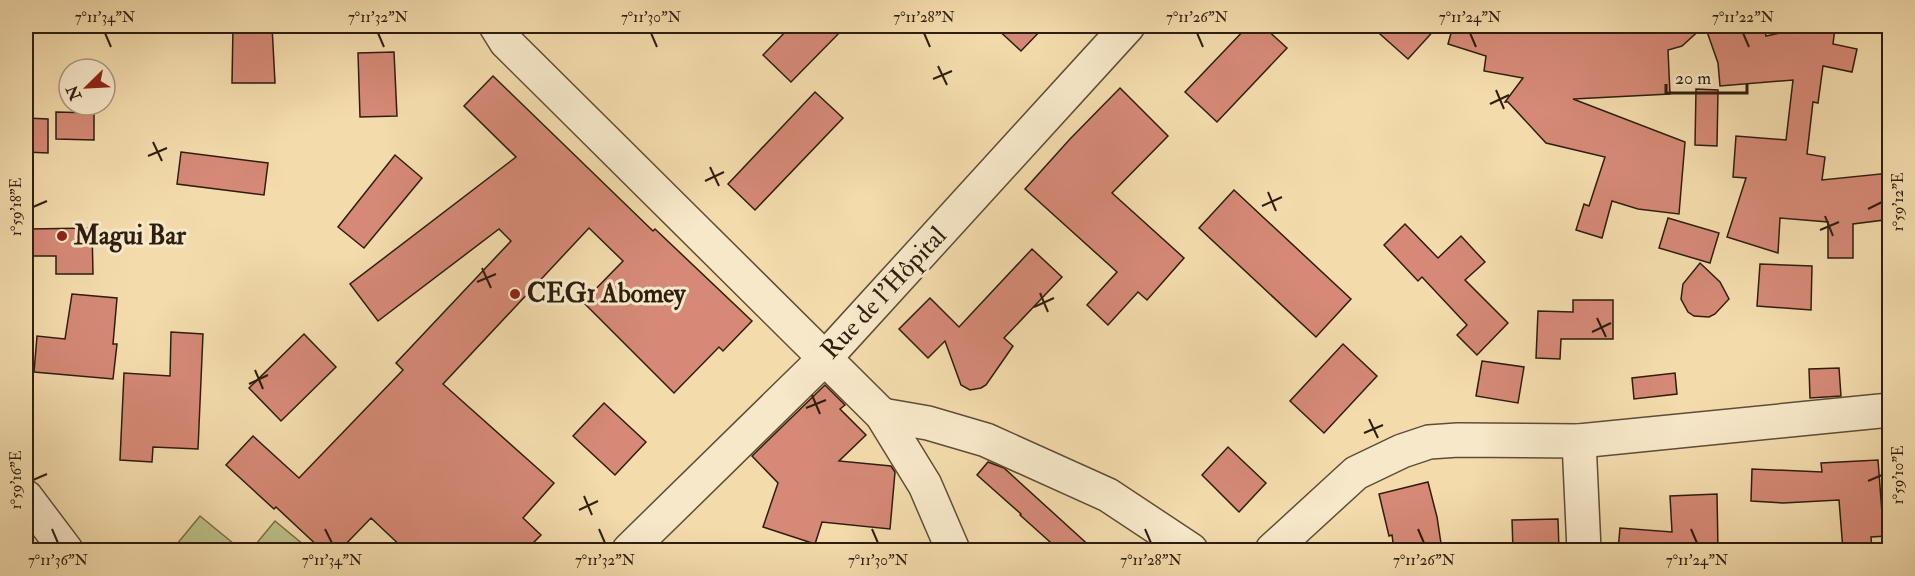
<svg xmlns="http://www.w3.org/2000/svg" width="1915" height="576" font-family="'IM FELL Double Pica',serif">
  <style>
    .green { fill: #bcc088; stroke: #756f4b; stroke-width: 1.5 }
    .building { fill: #d58976; stroke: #2e1e0e; stroke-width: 1.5 }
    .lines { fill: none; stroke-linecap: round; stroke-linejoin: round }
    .minor-casing { stroke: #5f4d36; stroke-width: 36 }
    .minor { stroke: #f7e8c9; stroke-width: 33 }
    .ticks { fill: none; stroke: #2e1e0e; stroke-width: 2 }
    .poi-dot { fill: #8f2418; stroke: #f7e8c9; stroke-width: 2 }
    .labels { text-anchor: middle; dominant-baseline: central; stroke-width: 6; stroke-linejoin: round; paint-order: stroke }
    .poi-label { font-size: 26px; font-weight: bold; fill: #2e1e0e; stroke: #f7e8c9; text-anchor: start }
    .street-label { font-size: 26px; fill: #2e1e0e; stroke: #f7e8c9 }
    .neatline { fill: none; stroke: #2e1e0e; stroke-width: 2 }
    .ticks-label { font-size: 15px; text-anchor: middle; fill: #2e1e0e }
  </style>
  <rect width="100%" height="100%" fill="#f3dbac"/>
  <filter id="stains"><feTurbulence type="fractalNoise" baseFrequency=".00333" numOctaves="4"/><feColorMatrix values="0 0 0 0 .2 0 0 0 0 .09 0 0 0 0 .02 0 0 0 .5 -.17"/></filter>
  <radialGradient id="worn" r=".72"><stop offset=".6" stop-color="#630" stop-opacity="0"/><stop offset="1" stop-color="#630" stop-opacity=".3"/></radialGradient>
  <!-- green -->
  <g class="green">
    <path d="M200,516L239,548L237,550H172Z"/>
    <path d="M275,521L310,550H251Z"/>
  </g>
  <!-- building -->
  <g class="building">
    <path d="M233,26H272L275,83H232Z"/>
    <path d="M791,26H846L791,82L763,55Z"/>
    <path d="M994,26H1045L1021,51Z"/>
    <path d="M1248,26H1263L1287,48L1217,122L1185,92Z"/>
    <path d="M1371,26H1438L1408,59Z"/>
    <path d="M1453,26H1704L1682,46L1668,50L1670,94L1573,99L1685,142L1679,214L1638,209L1612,201L1602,238L1576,230L1584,204L1589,206L1605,157L1546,143L1508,102H1505L1523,78L1484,71L1486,56L1448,44Z"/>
    <path d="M1705,26H1764L1766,36L1807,27V26H1821L1835,28L1833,44L1857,49L1852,72L1823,66L1818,103L1813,102L1807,154L1825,157L1822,180L1890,173V209L1883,210L1884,220L1853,224V258H1828V222L1780,218L1778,253L1727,237L1746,178L1733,177L1736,136L1786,140L1793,80L1720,86L1718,63Z"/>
    <path d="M394,52L397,116L360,117L358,53Z"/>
    <path d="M493,76L653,231L655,229L752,321L723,351L719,347L674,393L583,302L623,261L589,228L443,384L554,483L523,518L541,535L526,550H405L371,518L340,550H322L276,507L274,509L226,465L253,436L299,478L403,370L396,363L511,241L499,229L378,321L350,284L516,157L464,106Z"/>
    <path d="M1120,88L1168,136L1112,193L1184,258L1147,300L1138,292L1108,325L1087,305L1117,272L1025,189L1070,139Z"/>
    <path d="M1696,89L1718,90L1717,146L1695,145Z"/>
    <path d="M815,92L843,118L755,210L728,184Z"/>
    <path d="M56,112L94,113V140L56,139Z"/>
    <path d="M26,118L48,119V153L26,152Z"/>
    <path d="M181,152L268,163L264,195L177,184Z"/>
    <path d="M395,155L422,178L364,248L338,227Z"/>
    <path d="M1234,190L1351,299L1316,337L1199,228Z"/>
    <path d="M1668,218L1719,233L1710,263L1659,248Z"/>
    <path d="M1405,224L1438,258L1461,236L1485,262L1465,280L1508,323L1477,355L1457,335L1467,325L1422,277L1418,281L1384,245Z"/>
    <path d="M92,228L93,274H56V256H30L29,229Z"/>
    <path d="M1032,249L1062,277L1004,338L1013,346L986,385L981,388L970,390L961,385L945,341L928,358L899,329L930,298L959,327Z"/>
    <path d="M1700,263L1720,282L1729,299L1715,314L1709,317L1694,316L1688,312L1681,299L1683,284Z"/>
    <path d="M1760,264L1812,266L1811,310L1757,306Z"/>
    <path d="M72,294L117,298L113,344H117L113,379L34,372L37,336L65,339Z"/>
    <path d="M1573,300H1613V339H1561L1560,359L1536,358L1538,311L1573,312Z"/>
    <path d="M171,332L203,334L198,449L153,447L152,462L120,460L124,373L170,376Z"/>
    <path d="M304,334L336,367L281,421L249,388Z"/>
    <path d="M1343,344L1377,376L1324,433L1290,401Z"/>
    <path d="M1482,361L1524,367L1518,403L1476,396Z"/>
    <path d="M1839,368L1841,396L1810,398L1809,369Z"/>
    <path d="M1675,373L1677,394L1634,399L1632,378Z"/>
    <path d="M825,385L845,405L840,409L866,435L839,461L891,466L895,472L890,529L822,522L815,544L763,527L778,483L752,456Z"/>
    <path d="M604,403L646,442L615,475L573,436Z"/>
    <path d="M1228,447L1266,483L1239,512L1202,475Z"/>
    <path d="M1878,460L1882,513H1885L1887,536L1871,537L1872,550H1843L1839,500L1783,503L1751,501L1752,469L1822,472L1821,463Z"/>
    <path d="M988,462L1004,468L1094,550H1059L1020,515L1021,514L977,475Z"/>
    <path d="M1428,482L1437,517L1442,550H1394L1392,535L1389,536L1379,494Z"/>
    <path d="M1717,494L1718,550H1618L1620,528L1672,532L1670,496Z"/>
    <path d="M1558,519L1559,550H1513L1512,520Z"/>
  </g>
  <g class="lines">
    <defs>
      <g id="minor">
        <path d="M496,26L506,42L882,415L925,485L953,550"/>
        <path d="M882,415L928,423L986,440L1108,495L1191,550"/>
        <path d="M1579,441L1584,550"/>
        <path d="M26,497L66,550"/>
        <path d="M629,550L826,357L1128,26"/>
        <path d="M1272,550L1356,473L1402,451L1429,442L1458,440L1579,441L1890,410"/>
      </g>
    </defs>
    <!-- minor casing -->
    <use href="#minor" class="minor-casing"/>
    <!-- minor -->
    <use href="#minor" class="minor"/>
  </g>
  <!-- ticks -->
  <path class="ticks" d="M105,33L111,47M378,33L384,47M651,33L657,47M924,33L930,47M1197,33L1203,47M1470,33L1476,47M1743,33L1749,47M938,66L947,85M933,79L952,71M1496,90L1504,109M1490,104L1509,95M153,142L162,161M148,156L167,148M710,167L719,186M705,181L724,172M1268,192L1276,211M1262,206L1282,197M33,207L47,201M1868,209L1882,202M1825,216L1833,236M1820,230L1839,222M482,268L491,288M477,282L496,274M1040,293L1048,312M1034,307L1054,298M1597,318L1606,337M1592,332L1611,323M255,370L263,389M249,384L268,375M812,395L820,414M806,408L826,400M1369,419L1378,438M1364,433L1383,425M33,480L47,474M1868,481L1882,475M584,496L592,515M579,510L598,501M52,529L58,543M325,529L332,543M599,529L605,543M872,529L878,543M1145,529L1151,543M1418,529L1424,543M1691,529L1697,543"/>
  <!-- markers -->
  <g class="poi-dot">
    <circle cx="62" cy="236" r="6"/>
    <circle cx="515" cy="294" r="6"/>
  </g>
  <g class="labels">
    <!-- poi labels -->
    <g class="poi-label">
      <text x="74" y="236">Magui Bar</text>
      <text x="527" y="294">CEG1 Abomey</text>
    </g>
    <!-- street labels -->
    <g class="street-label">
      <text transform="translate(884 293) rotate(-47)">Rue de l'Hôpital</text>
    </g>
  </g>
  <!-- margin -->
  <rect width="1915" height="576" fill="none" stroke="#f3dbac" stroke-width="66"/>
  <!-- north arrow -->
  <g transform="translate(87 87) rotate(246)"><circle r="28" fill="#f7e8c9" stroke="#a7977e" stroke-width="1.5"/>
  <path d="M0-4.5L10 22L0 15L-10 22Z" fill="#8f2418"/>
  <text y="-9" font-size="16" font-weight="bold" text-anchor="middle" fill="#2e1e0e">N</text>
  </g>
  <!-- scale -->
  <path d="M1666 84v9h81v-9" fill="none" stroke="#2e1e0e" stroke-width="3"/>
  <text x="1675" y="84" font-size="18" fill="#2e1e0e" stroke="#f7e8c9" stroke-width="4.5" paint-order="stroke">20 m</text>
  <rect x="33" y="33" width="1849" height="510" class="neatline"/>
  <g class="ticks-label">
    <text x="105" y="22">7°11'34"N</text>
    <text x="378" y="22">7°11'32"N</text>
    <text x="651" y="22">7°11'30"N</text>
    <text x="924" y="22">7°11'28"N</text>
    <text x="1197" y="22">7°11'26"N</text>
    <text x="1470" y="22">7°11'24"N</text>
    <text x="1743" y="22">7°11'22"N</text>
    <text transform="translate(1898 202) rotate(-90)" y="5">1°59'12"E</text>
    <text transform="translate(16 207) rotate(-90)" y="5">1°59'18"E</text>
    <text transform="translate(1898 475) rotate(-90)" y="5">1°59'10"E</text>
    <text transform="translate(16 480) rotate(-90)" y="5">1°59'16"E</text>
    <text x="58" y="565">7°11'36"N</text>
    <text x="332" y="565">7°11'34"N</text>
    <text x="605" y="565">7°11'32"N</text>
    <text x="878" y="565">7°11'30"N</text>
    <text x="1151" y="565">7°11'28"N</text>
    <text x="1424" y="565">7°11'26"N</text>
    <text x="1697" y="565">7°11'24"N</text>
  </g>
  <rect width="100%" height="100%" filter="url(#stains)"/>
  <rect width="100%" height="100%" fill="url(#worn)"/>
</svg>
